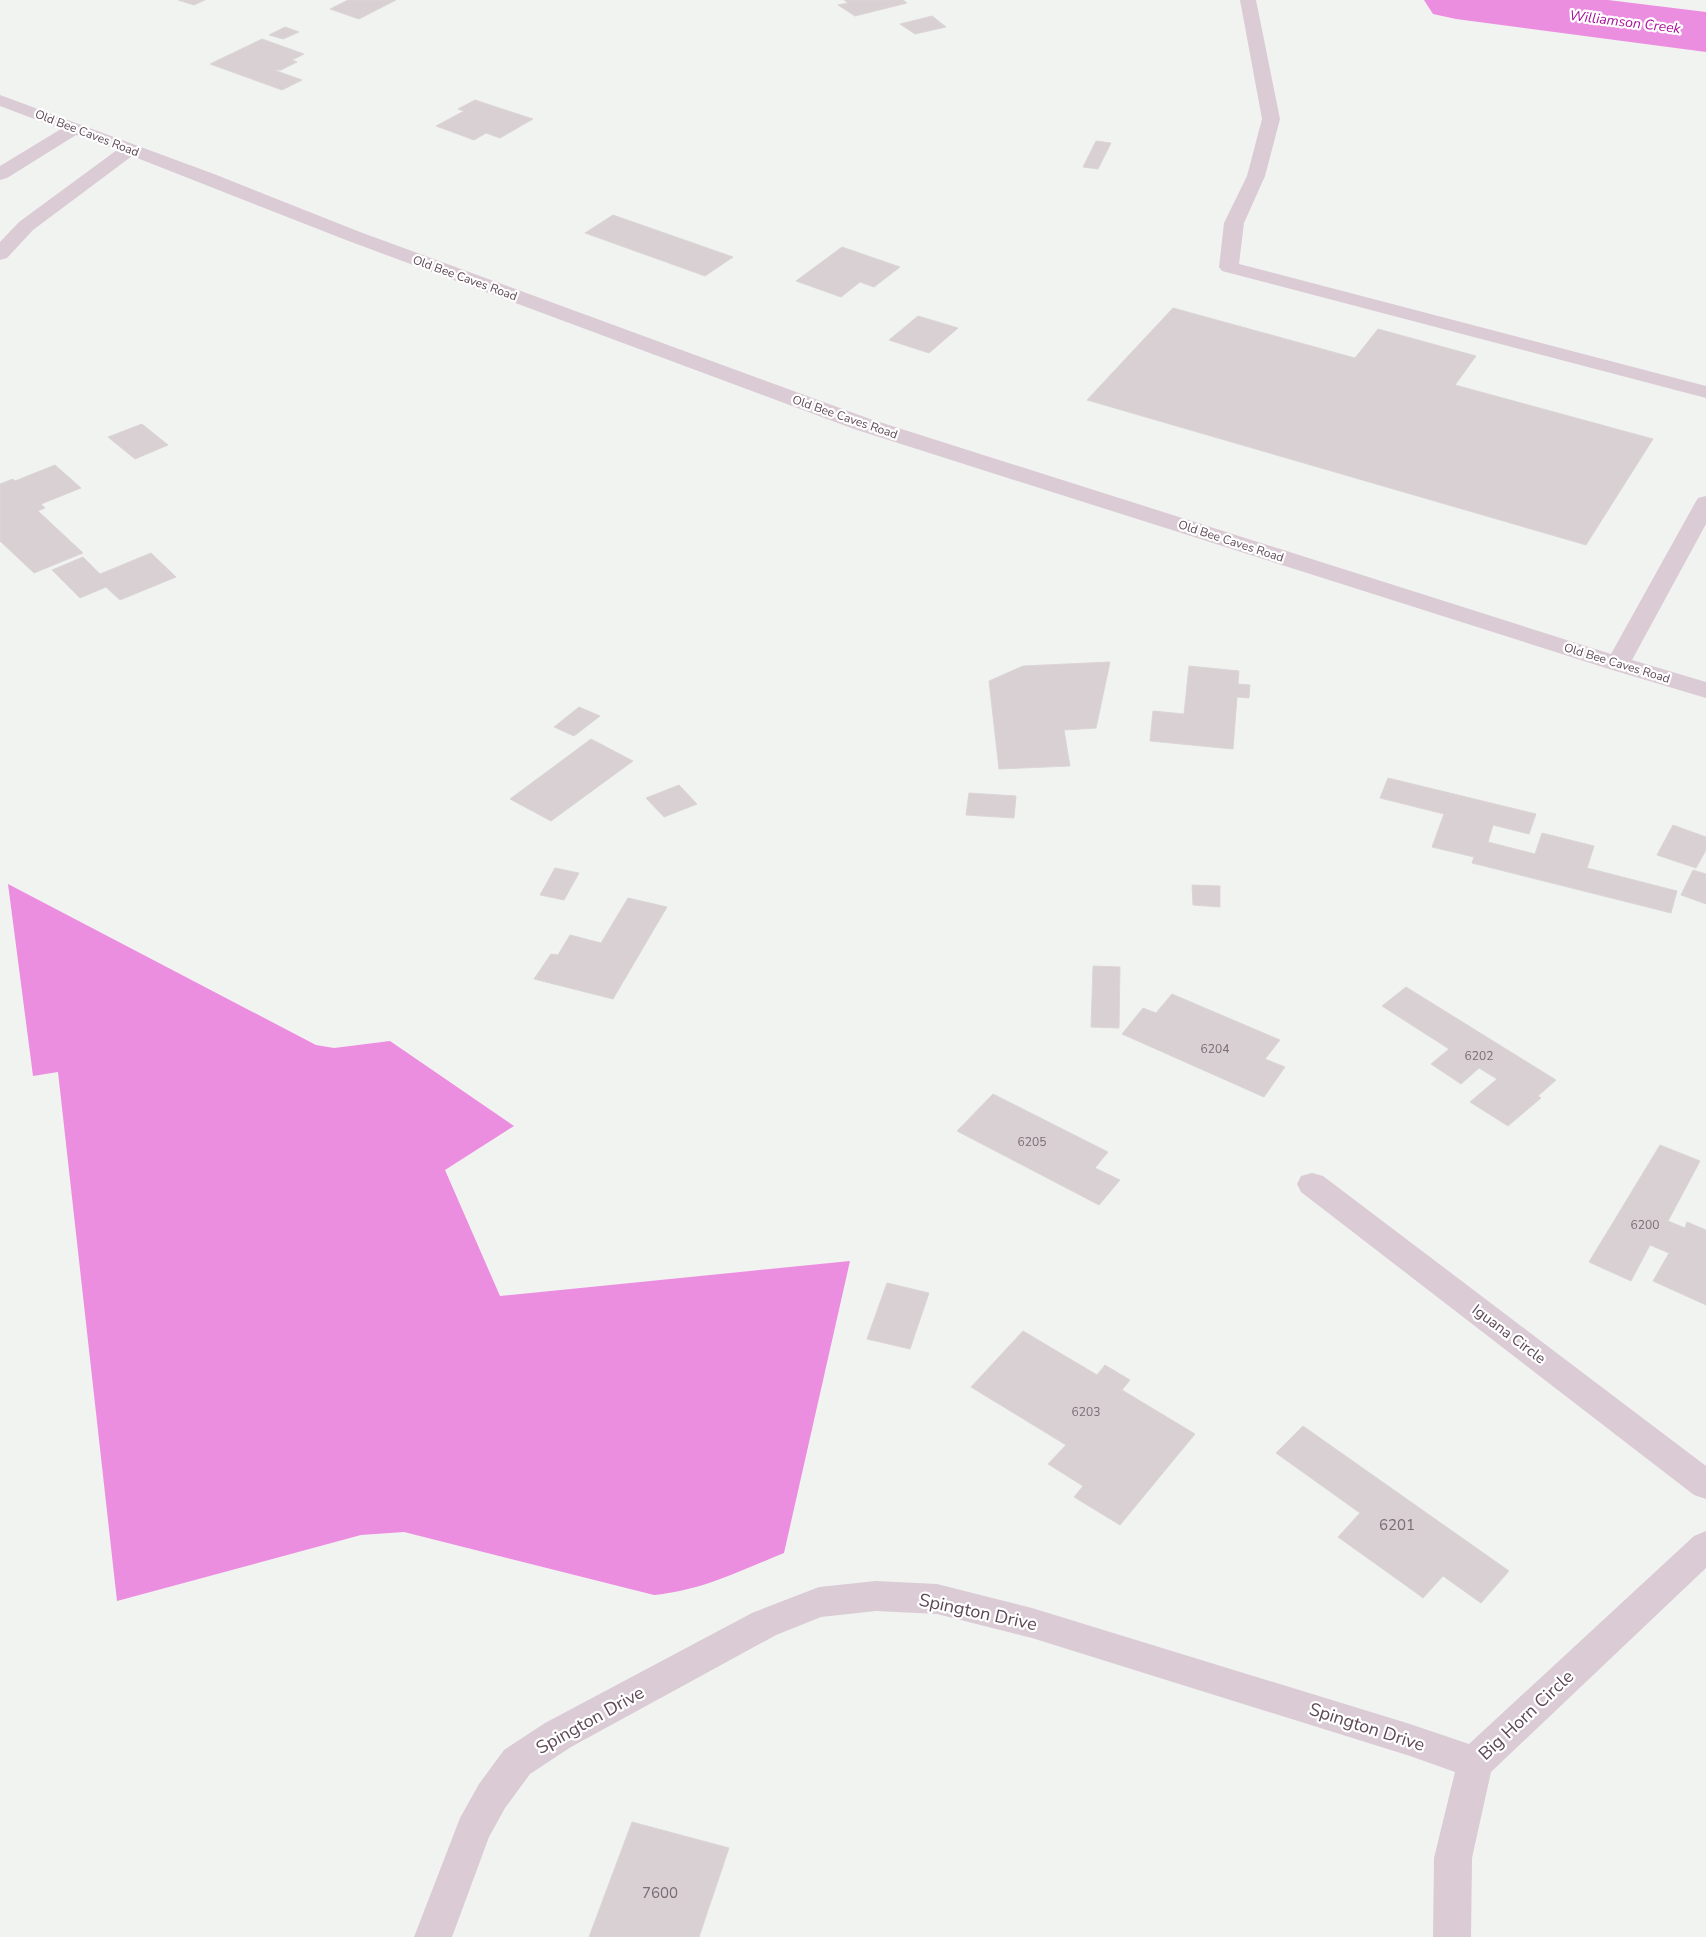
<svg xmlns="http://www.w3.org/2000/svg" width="1706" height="1937" font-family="'Nunito Sans',sans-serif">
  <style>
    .water { fill: #ec8ee0 }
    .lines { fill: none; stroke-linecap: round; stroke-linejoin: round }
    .river { fill: #ec8ee0; fill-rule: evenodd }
    .building { fill: #d8d0d3; stroke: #dcd5d8 }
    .minor { fill: #dacbd4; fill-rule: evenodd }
    .labels { text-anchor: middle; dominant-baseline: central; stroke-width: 4.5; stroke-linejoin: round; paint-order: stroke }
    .far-street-label { font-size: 12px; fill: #5e4956; stroke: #fff }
    .number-label { font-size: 12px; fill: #7c6b75 }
    .far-water-label { font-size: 14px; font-style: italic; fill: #ac0e99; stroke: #fff }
    .street-label { font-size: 15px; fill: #5e4956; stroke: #fff }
    .near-number-label { font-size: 15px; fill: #7c6b75 }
    .near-street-label { font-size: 18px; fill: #5e4956; stroke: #fff }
  </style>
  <rect width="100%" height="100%" fill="#f1f3f1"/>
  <!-- water -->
  <path class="water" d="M8,884L316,1045L334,1048L390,1041L514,1126L445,1170L500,1296L850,1261L784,1553C742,1570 701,1591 654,1595L404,1532L361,1535L117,1601L58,1072L33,1076Z"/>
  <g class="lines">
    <!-- river -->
    <path class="river" d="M1424,0H1608L1706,12V52L1456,19L1433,14Z"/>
  </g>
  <!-- building -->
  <g class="building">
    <path d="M178,0H205L194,5Z"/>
    <path d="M348,0H396L359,19L330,9Z"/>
    <path d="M844,0H903L907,3L855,16L838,5L848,3Z"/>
    <path d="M932,16L946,27L915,34L900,24Z"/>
    <path d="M285,27L299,32L283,39L269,35Z"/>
    <path d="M262,39L304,54L292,60L297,62L281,70H274L302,80L282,90L210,64Z"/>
    <path d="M475,100L533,119L500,138L486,133L474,140L436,126L464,111L458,109Z"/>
    <path d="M1096,141L1111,143L1098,169L1083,167Z"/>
    <path d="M613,215L733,257L705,276L585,233Z"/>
    <path d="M842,247L900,267L874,287L860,282L841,297L796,281Z"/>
    <path d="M1173,308L1355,358L1378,329L1476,356L1455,385L1653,439L1586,545L1087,400Z"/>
    <path d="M918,316L958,328L929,353L889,340Z"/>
    <path d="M142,424L168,445L135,459L108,437Z"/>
    <path d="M55,465L81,488L41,504L45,508L38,511L83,553L34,573L0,541V484L13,479L15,481Z"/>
    <path d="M151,553L176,577L120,600L106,587L80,598L52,570L83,557L100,574Z"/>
    <path d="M1110,662L1096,728L1064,730L1070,766L999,769L989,681L1023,666Z"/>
    <path d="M1189,666L1239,671L1238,684L1250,685L1249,698L1237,697L1233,749L1150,741L1153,711L1184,714Z"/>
    <path d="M579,707L600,716L574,736L554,727Z"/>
    <path d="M591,739L633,761L551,821L510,799Z"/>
    <path d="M1388,778L1536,814L1529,834L1493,825L1488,842L1535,854L1542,833L1594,846L1587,868L1677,891L1671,913L1472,863L1474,857L1432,847L1444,814L1380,798Z"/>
    <path d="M679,785L697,804L664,817L646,798Z"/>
    <path d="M969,793L1016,796L1014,818L966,815Z"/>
    <path d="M1673,825L1706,837V850L1696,868L1657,855Z"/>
    <path d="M555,868L579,873L564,900L540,895Z"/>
    <path d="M1693,870L1706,874V904L1681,895Z"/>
    <path d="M1192,885L1220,886V907L1193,905Z"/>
    <path d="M628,898L667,907L613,999L534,979L551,954L558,955L570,935L601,943Z"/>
    <path d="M1093,966L1120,967L1119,1028L1091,1027Z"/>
    <path d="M1406,987L1556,1080L1538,1096L1541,1098L1508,1126L1470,1102L1497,1079L1479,1068L1461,1084L1431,1064L1449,1049L1382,1006Z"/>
    <path d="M1172,994L1280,1040L1265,1059L1285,1067L1264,1097L1122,1034L1143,1008L1156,1013Z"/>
    <path d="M993,1094L1108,1152L1095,1168L1120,1180L1099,1205L957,1131Z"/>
    <path d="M1660,1145L1700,1161L1668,1221L1685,1228L1687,1222L1706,1230V1305L1653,1281L1669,1253L1650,1245L1631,1281L1589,1262Z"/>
    <path d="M887,1283L929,1293L910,1349L867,1339Z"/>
    <path d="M1023,1331L1097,1375L1105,1365L1130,1380L1122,1390L1195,1434L1120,1525L1074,1497L1083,1486L1048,1464L1066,1445L971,1387Z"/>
    <path d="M1303,1426L1509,1571L1481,1603L1443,1576L1423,1598L1415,1592L1338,1537L1360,1513L1276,1453Z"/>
    <path d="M632,1822L729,1848L699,1937H589Z"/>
  </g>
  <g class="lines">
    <!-- minor -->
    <g class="minor">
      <path d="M1240,0H1256L1280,119L1265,176L1244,223L1239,264L1706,386V398L1222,271L1219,267L1224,223L1247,176L1262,119Z"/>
      <path d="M0,95L214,174L360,232L870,419L1611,654L1695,503L1698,498L1706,496V524L1632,660L1706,682V698L1609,669L854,429L346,240L132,156L33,230L7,258L0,260V242L19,222L117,150L76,135L7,178L0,180V166L61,129L0,106Z"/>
      <path d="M1312,1173L1323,1176L1706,1466V1499L1694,1495L1301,1192L1297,1184L1301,1176Z"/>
      <path d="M1706,1531V1568L1491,1772L1472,1858L1471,1937H1433L1434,1858L1455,1772L1410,1756L1032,1638L937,1614L876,1611L821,1617L776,1635L571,1747L530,1774L505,1808L489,1837L452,1937H414L460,1818L479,1784L504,1750L545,1723L752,1613L819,1587L876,1581L937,1584L1032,1608L1410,1724L1469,1744L1694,1536Z"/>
    </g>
  </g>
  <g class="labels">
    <!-- far-street labels -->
    <g class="far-street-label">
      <text transform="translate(87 133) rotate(21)">Old Bee Caves Road</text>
      <text transform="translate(465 278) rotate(20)">Old Bee Caves Road</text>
      <text transform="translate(845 417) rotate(19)">Old Bee Caves Road</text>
      <text transform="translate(1231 541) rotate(18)">Old Bee Caves Road</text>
      <text transform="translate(1617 663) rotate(17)">Old Bee Caves Road</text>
    </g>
    <!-- number labels -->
    <g class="number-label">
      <text x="1215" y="1049">6204</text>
      <text x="1479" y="1056">6202</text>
      <text x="1032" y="1142">6205</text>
      <text x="1645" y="1225">6200</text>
      <text x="1086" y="1412">6203</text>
    </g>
    <!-- far-water labels -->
    <g class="far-water-label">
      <text transform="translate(1625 22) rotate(7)">Williamson Creek</text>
    </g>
    <!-- street labels -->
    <g class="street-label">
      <text transform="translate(1509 1334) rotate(37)">Iguana Circle</text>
    </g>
    <!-- near-number labels -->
    <g class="near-number-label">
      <text x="1397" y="1525">6201</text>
      <text x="660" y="1893">7600</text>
    </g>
    <!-- near-street labels -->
    <g class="near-street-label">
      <text transform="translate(978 1612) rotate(12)">Spington Drive</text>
      <text transform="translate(1526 1715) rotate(-43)">Big Horn Circle</text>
      <text transform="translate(590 1720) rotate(-29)">Spington Drive</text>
      <text transform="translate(1367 1727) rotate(18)">Spington Drive</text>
    </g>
  </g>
</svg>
